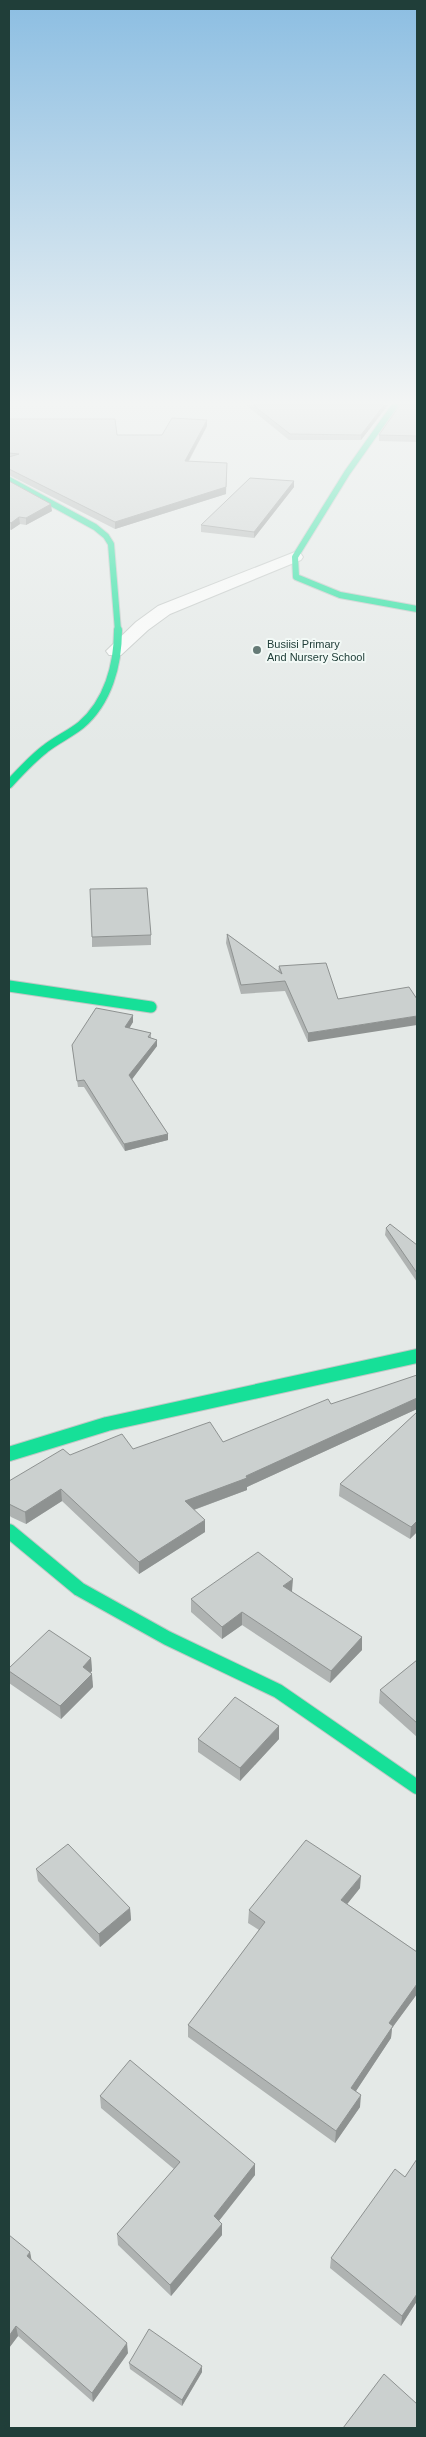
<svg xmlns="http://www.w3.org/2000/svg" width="426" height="2437" font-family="Helvetica,sans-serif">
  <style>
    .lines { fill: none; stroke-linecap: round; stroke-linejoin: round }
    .street-casing { stroke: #c1c6c4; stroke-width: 2 }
    .fast-far3-casing { stroke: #bfc7c5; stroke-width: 8 }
    .fast-far2-casing { stroke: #bfc7c5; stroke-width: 10 }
    .fast-far1-casing { stroke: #bfc7c5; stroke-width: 13 }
    .fast-casing { stroke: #bfc7c5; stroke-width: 16 }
    .street { fill: #fbfcfb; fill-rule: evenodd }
    .fast-far3 { stroke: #16e098; stroke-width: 6 }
    .fast-far2 { stroke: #16e098; stroke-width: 8 }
    .fast-far1 { stroke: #16e098; stroke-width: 11 }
    .fast { stroke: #16e098; stroke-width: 14 }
    .wall { fill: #afb3b2 }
    .shaded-wall { fill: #8e9291 }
    .building { fill: #cbd0cf; stroke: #8e9291 }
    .poi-dot { fill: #657a76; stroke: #f2f9f6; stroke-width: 2 }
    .labels { text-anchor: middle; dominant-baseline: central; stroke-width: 4; stroke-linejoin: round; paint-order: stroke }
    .far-poi-label { font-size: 11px; fill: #203e39; stroke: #f2f9f6; text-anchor: start }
  </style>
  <rect width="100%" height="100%" fill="#e4e9e7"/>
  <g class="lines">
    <defs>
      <path id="street" d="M295,552L301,554L303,557L301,560L170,614L148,630L121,655H109L106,651L136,622L158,606Z"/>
      <g id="fast-far3">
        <path d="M395,405L347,473L295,557L296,577L340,595L417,609"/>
        <path d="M9,480L95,527L106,536L111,544L118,631"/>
      </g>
      <path id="fast-far2" d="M9,784C20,772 32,759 45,749C56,740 70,734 81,725C108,702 118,665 118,630"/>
      <path id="fast-far1" d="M9,986L151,1007"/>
      <g id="fast">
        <path d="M9,1454L107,1424L417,1356"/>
        <path d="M9,1531L79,1589L167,1638L278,1691L417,1787"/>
      </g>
    </defs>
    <!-- street casing -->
    <use href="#street" class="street-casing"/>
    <!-- fast-far3 casing -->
    <use href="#fast-far3" class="fast-far3-casing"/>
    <!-- fast-far2 casing -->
    <use href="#fast-far2" class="fast-far2-casing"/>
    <!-- fast-far1 casing -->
    <use href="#fast-far1" class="fast-far1-casing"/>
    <!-- fast casing -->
    <use href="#fast" class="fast-casing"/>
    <!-- street -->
    <use href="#street" class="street"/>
    <!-- fast-far3 -->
    <use href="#fast-far3" class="fast-far3"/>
    <!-- fast-far2 -->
    <use href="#fast-far2" class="fast-far2"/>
    <!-- fast-far1 -->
    <use href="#fast-far1" class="fast-far1"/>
    <!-- fast -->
    <use href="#fast" class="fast"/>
  </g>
  <!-- wall -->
  <g class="wall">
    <path d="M246,405H388L361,440H289Z"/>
    <path d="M417,405V442L379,441V435Z"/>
    <path d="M9,419L117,435H162L207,426L189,461L226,494L115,529L9,475Z"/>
    <path d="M9,481L52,511L26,525L20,524L11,530L9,529Z"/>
    <path d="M294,481V487L254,538L201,532V525Z"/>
    <path d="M227,934L278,972L279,966L338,999L308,1042L285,991L241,994L226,943Z"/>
    <path d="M151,935V945L92,947V937Z"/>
    <path d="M133,1015V1022L129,1028L151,1033V1038L157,1040V1046L132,1079L168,1134V1140L125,1151L84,1087H78L72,1045Z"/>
    <path d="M386,1228L417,1245V1282L385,1235Z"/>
    <path d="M417,1375V1409L247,1487V1490L194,1510L205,1532L139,1574L62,1501L26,1524L11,1517L9,1515V1481L70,1455L223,1442Z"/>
    <path d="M417,1412V1532L410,1539L339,1496L340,1484Z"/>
    <path d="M292,1591L291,1592L362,1637V1650L330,1683L242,1625L222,1639L191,1612V1599Z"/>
    <path d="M91,1658L92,1671L91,1672L93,1687L61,1719L9,1683V1668Z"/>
    <path d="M417,1660V1737L379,1703L380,1690Z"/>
    <path d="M279,1726V1739L240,1781L198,1752V1739Z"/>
    <path d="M36,1869L130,1908L131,1920L100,1947L38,1881Z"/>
    <path d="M360,1888L347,1904L417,1952V1994L392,2028L391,2038L356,2091L360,2107L335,2143L188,2037V2025L259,1930L248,1923L249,1910Z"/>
    <path d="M100,2096L255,2164V2175L219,2221L222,2224V2235L171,2296L118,2245L117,2234L174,2169L101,2108Z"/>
    <path d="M417,2159V2301L401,2326L330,2268L331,2258L405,2177Z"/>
    <path d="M30,2252L31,2260L128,2353L93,2402L18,2336L9,2348Z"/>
    <path d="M129,2363L202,2372L182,2406L130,2369Z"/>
  </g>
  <!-- shaded-wall -->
  <g class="shaded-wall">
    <path d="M384,405H388L361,440V435Z"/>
    <path d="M207,420V426L185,467V461Z"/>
    <path d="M227,463L226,494L115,529V522Z"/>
    <path d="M294,481V487L254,538V532Z"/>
    <path d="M51,504L52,511L26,525V518Z"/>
    <path d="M19,517L20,524L11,530V523Z"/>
    <path d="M133,1015V1022L126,1034L125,1027Z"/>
    <path d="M417,1016V1025L308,1042V1033Z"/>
    <path d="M157,1040V1046L130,1082L129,1075Z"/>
    <path d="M168,1134V1140L125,1151L124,1144Z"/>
    <path d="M417,1398V1409L247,1487V1490L185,1513V1501L246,1476Z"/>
    <path d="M61,1489L62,1501L26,1524L25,1512Z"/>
    <path d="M205,1520V1532L139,1574V1562Z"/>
    <path d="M417,1521V1532L410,1539L411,1527Z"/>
    <path d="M293,1579L292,1591L283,1599V1586Z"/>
    <path d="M242,1612V1625L222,1639V1627Z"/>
    <path d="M362,1637V1650L330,1683L331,1671Z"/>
    <path d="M91,1658L92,1671L83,1679V1667Z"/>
    <path d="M92,1674L93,1687L61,1719L60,1706Z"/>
    <path d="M279,1726V1739L240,1781V1768Z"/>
    <path d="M361,1876L360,1888L340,1913L341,1900Z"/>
    <path d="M130,1908L131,1920L100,1947L99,1934Z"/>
    <path d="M417,1984V1994L392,2028L391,2038L350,2100L351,2088L389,2023Z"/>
    <path d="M361,2095L360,2107L335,2143L336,2131Z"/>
    <path d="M255,2164V2175L214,2227V2216Z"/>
    <path d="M222,2224V2235L171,2296L170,2285Z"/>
    <path d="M30,2252L32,2262L27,2256Z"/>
    <path d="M417,2294V2301L401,2326L402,2316Z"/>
    <path d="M16,2326L18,2336L9,2348V2336Z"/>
    <path d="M127,2343L128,2353L93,2402L92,2393Z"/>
    <path d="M202,2366V2372L182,2406V2400Z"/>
  </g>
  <!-- building -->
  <g class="building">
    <path d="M253,405H384L361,435L290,434Z"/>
    <path d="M400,405H417V436L379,435Z"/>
    <path d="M172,418L207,420L185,461L227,463L226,487L115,522L9,469V457L19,454L9,453V419H115L117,435H162Z"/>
    <path d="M250,478L294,481L254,532L201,525Z"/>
    <path d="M9,481L51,504L26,518L19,517L11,523L9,522Z"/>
    <path d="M147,888L151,935L92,937L90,889Z"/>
    <path d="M227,934L282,974L279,966L326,963L338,999L409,987L417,999V1016L308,1033L285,981L241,985Z"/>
    <path d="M96,1008L133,1015L125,1027L151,1033L148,1037L157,1040L129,1075L168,1134L124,1144L84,1080L77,1081L72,1045Z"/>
    <path d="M390,1224L417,1245V1273L386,1228Z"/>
    <path d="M417,1375V1398L246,1476L247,1478L185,1501L205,1520L139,1562L61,1489L25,1512L9,1504V1481L63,1449L70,1455L122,1434L133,1449L210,1422L223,1442L328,1399L331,1404Z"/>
    <path d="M417,1412V1521L411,1527L340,1484Z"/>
    <path d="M258,1552L293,1579L283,1586L362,1637L331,1671L242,1612L222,1627L191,1599Z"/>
    <path d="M49,1630L91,1658L83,1667L92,1674L60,1706L9,1671V1668Z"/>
    <path d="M417,1660V1723L380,1690Z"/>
    <path d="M235,1697L279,1726L240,1768L198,1739Z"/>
    <path d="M306,1840L361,1876L341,1900L417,1952V1984L389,2023L393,2026L351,2088L361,2095L336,2131L188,2025L265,1922L249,1910Z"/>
    <path d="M68,1844L130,1908L99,1934L36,1869Z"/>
    <path d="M130,2060L255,2164L214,2216L222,2224L170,2285L117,2234L180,2162L100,2096Z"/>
    <path d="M417,2159V2294L402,2316L331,2258L395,2169L405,2177Z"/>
    <path d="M9,2235L30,2252L27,2256L127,2343L92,2393L16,2326L9,2336Z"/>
    <path d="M149,2329L202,2366L182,2400L129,2363Z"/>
    <path d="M384,2374L417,2404V2428H343Z"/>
  </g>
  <!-- sky -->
  <linearGradient id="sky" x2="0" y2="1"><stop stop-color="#8cbee2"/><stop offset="0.54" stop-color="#f3f5f4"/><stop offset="1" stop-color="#f3f5f4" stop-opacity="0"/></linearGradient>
  <rect width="426" height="746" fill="url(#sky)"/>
  <!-- markers -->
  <circle class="poi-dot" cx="257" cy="650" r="5"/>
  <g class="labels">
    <!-- far-poi labels -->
    <g class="far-poi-label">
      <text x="267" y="644">Busiisi Primary<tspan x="267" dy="13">And Nursery School</tspan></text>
    </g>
  </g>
  <!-- border -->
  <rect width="426" height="2437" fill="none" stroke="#203e39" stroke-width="20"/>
</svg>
